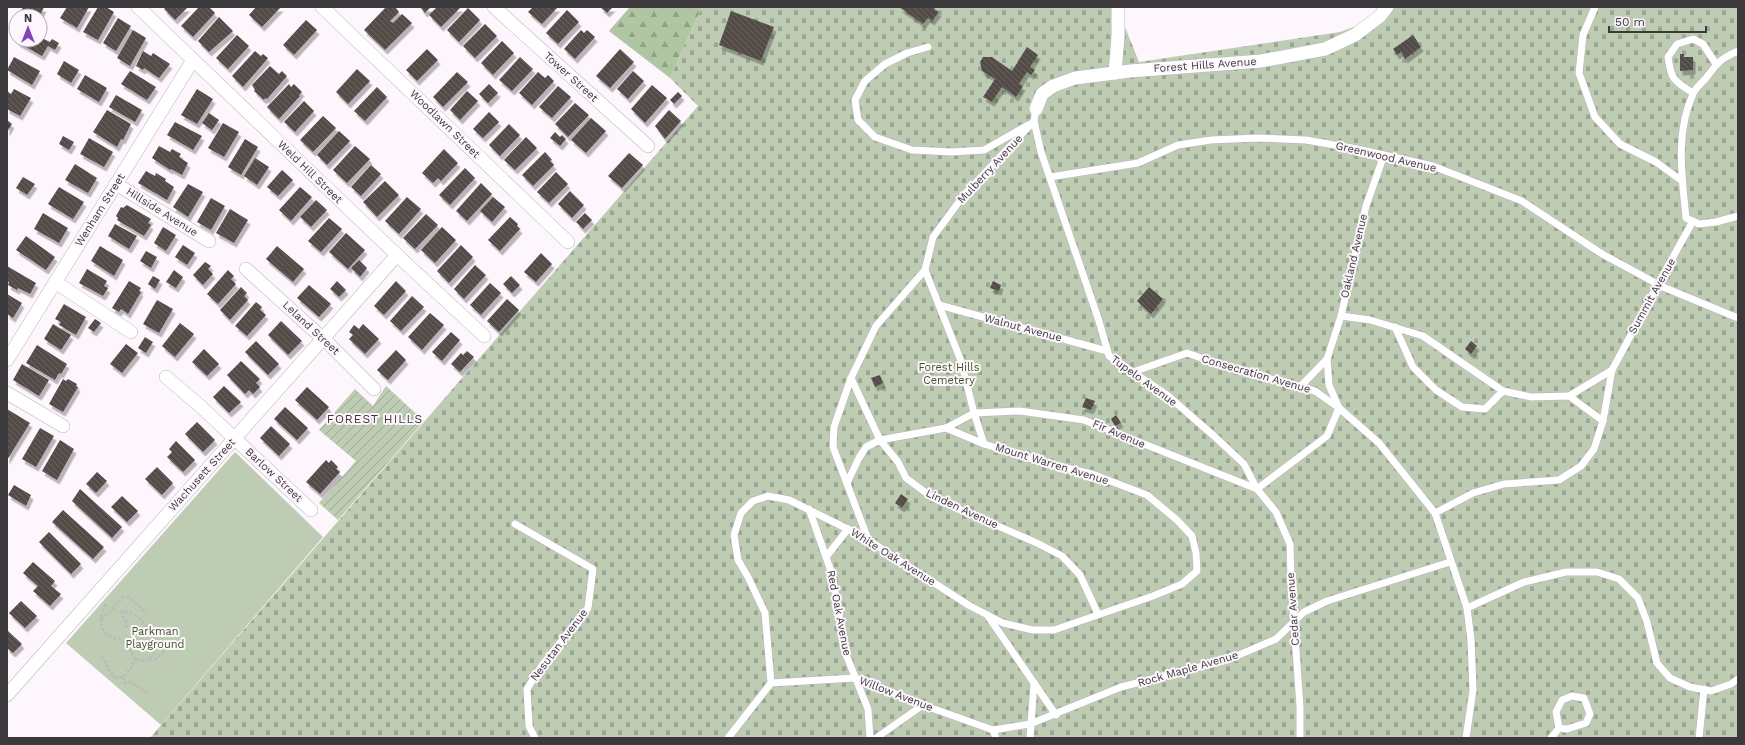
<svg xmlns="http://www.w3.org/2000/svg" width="1745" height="745" font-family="'Work Sans',sans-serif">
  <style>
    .forest { fill: url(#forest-firs) }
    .cemetery { fill: url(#cemetery-stones) }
    .park { fill: #bdccb2 }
    .garden { fill: url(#garden-furrows) }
    .building { fill: url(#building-back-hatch); filter: url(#shadow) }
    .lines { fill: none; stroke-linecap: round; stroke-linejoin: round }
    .service-casing { stroke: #bbb4bb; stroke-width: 8 }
    .minor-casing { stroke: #bbb4bb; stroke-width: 14 }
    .path { stroke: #bdb8bd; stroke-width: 2.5; stroke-dasharray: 3 2; stroke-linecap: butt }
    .service { stroke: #fff; stroke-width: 7 }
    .minor { stroke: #fff; stroke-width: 13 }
    .service-bridge-casing { stroke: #bbb4bb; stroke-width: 8; stroke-linecap: butt }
    .service-bridge { stroke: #fff; stroke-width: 7 }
    .labels { text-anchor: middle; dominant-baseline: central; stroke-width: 4; stroke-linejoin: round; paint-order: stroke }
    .street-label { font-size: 11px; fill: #3c393c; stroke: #fdf6fd }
    .park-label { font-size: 11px; fill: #3c5723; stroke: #fdf6fd }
    .neighbourhood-label { font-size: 12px; letter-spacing: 1px; fill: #3c393c; stroke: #fdf6fd }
  </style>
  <defs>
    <pattern id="forest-firs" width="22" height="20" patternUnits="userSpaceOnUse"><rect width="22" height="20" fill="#b0c5a1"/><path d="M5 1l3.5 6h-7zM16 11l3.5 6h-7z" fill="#90a184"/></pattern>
    <pattern id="cemetery-stones" width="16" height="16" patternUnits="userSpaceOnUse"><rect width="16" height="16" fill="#bdccb2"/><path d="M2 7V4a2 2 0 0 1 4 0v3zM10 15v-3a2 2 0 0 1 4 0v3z" fill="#9ba792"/></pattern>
    <pattern id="garden-furrows" width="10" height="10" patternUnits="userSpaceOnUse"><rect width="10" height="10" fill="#bdccb2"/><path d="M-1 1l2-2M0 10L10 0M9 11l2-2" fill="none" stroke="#9ba792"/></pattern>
    <pattern id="building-back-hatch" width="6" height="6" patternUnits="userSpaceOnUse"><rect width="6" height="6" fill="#534b46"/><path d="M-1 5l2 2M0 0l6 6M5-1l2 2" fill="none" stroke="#6a635f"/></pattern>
    <filter id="shadow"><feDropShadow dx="2.5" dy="4.5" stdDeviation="0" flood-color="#0004"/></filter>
  </defs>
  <rect width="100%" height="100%" fill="#fdf6fd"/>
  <!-- forest -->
  <path class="forest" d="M630,7H702L670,78L609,31Z"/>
  <!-- cemetery -->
  <path class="cemetery" d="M702,7H1117L1139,62L1340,32L1389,14L1394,7H1738V738H150L698,106L670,78Z"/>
  <!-- park -->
  <path class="park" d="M235,452L323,537L161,725L66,643Z"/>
  <!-- garden -->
  <path class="garden" d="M386,386L424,421L338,520L319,503L356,461L319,430L355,389L373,406Z"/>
  <!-- building -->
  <g class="building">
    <path d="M23,7H44L40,16H21L19,15Z"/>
    <path d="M67,7H89L77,28L60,18Z"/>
    <path d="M98,7H106L114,12L98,40L83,32Z"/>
    <path d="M166,7H188L175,20L164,9Z"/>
    <path d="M199,7H209L215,13L193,37L181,26Z"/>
    <path d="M256,7H281L262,27L249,15Z"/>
    <path d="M386,7H395L399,12L390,21L393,23L402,14L412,23L385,50L364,30Z"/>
    <path d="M420,7H431L425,13Z"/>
    <path d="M437,7H461L441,27L429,15Z"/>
    <path d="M533,7H558L542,24L528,12Z"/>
    <path d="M600,7H613L607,13Z"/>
    <path d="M899,7H936L934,9L939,12L932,21L928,18L923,24Z"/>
    <path d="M468,8L480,20L459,42L447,30Z"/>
    <path d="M567,10L579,22L558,44L546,33Z"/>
    <path d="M731,11L774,27L761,61L719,45Z"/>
    <path d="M219,17L233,31L209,52L198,41Z"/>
    <path d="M118,18L131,26L116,51L103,43Z"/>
    <path d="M306,20L317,30L294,55L283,45Z"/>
    <path d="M485,24L497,36L475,58L463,46Z"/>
    <path d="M133,30L146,38L130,66L117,58Z"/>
    <path d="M581,30L584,33L587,30L595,37L575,59L564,49Z"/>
    <path d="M237,35L249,46L228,69L216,58Z"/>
    <path d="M1413,35L1421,47L1405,59L1401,52L1397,55L1393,49Z"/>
    <path d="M40,37L50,42L52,39L59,43L55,50L48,46L42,56L17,42L18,40H40Z"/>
    <path d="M502,41L514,53L493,75L481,63Z"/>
    <path d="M1027,47L1038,55L1030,67L1035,70L1031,75L1027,72L1019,84L1023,86L1016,97L1002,87L992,102L983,97L995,79L982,71L980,62L983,57H992L1012,71Z"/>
    <path d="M427,49L438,60L417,81L406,70Z"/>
    <path d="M620,49L634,62L610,88L596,76Z"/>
    <path d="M143,51L151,56L153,53L170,64L159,78L144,68L143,70L136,66Z"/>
    <path d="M255,51L261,56L263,54L268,58L243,87L232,76Z"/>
    <path d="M1680,54H1684V57H1693V70L1680,71Z"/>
    <path d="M14,57L40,71L32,85L7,70Z"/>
    <path d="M520,57L533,69L512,91L499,80Z"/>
    <path d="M64,61L79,70L71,83L57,74Z"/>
    <path d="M270,66L279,74L282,71L287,76L267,99L265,98L264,100L254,91L255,90L252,85Z"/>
    <path d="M357,69L370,81L348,104L336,92Z"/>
    <path d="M130,71L156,87L147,100L121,84Z"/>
    <path d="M633,71L644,81L628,99L617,89Z"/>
    <path d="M457,72L468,82L443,107L433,97Z"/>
    <path d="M538,72L545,78L548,75L554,81L532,105L519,93Z"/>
    <path d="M85,75L107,88L99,102L77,89Z"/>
    <path d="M289,84L291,87L294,84L302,92L299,95L300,96L279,119L267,107Z"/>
    <path d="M489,84L498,93L488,103L479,94Z"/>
    <path d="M652,85L667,98L645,123L631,109Z"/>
    <path d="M558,86L571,97L552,118L539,107Z"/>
    <path d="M377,87L387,97L365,121L354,111Z"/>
    <path d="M14,89L31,98L20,116L7,109V91L11,94Z"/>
    <path d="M197,89L213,99L197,124L181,115Z"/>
    <path d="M467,91L478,101L460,120L450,110Z"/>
    <path d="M678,92L682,96L674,104L670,100Z"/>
    <path d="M116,95L142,110L135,122L109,107Z"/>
    <path d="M304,101L314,111L295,132L284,122Z"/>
    <path d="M575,103L589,115L568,137L555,124Z"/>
    <path d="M107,110L131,124L123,140L121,139L117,147L93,132Z"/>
    <path d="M669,110L681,121L665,139L655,126Z"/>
    <path d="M489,112L499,122L483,138L473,129Z"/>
    <path d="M209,113L219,120L212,130L202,123Z"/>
    <path d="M323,116L336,128L313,152L300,140Z"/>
    <path d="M591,118L606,131L586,153L571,140Z"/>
    <path d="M7,120L12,124L7,132Z"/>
    <path d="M175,122L202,136L193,150L167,135Z"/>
    <path d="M223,123L239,132L224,157L208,148Z"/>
    <path d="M509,124L520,135L500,156L489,145Z"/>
    <path d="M339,131L350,141L327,165L317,155Z"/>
    <path d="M555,132L560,137L562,135L566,139L560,146L550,138Z"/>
    <path d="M63,136L74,142L69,150L59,144Z"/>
    <path d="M526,137L537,148L515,170L504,160Z"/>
    <path d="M89,138L113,152L104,167L80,154Z"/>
    <path d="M245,139L258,147L241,175L228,167Z"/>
    <path d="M159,146L170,152L172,149L181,154L179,157L188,163L182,175L171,169L170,170L152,158Z"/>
    <path d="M355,146L370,159L347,183L333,170Z"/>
    <path d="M444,149L458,163L441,181L438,178L433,183L422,173Z"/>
    <path d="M545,152L552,160L550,161L554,165L533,186L522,175Z"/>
    <path d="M629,153L643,165L622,188L608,176Z"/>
    <path d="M255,158L269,167L257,185L244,176Z"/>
    <path d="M75,164L97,178L88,193L65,180Z"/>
    <path d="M371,165L381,174L361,196L351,187Z"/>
    <path d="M465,168L475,178L450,205L439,195Z"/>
    <path d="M282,170L293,180L278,196L267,187Z"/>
    <path d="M146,171L155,176L156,173L166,179L165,181L174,187L167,200L138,183Z"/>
    <path d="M556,172L568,184L549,203L537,192Z"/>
    <path d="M23,177L35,184L27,195L16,188Z"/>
    <path d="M385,181L399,195L377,217L363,202Z"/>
    <path d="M481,183L492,194L467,221L456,211Z"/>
    <path d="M188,184L203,192L188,217L173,207Z"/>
    <path d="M59,187L84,202L73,219L48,204Z"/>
    <path d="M300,187L312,197L291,221L279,210Z"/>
    <path d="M570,191L584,205L572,218L558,204Z"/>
    <path d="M407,197L421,209L399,234L385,221Z"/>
    <path d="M493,197L505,207L492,222L480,211Z"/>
    <path d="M211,198L225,206L211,230L197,222Z"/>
    <path d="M316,200L327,210L311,227L300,217Z"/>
    <path d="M127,205L151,219L148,223L151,225L144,236L117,220L118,218L116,216L121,207L123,208Z"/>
    <path d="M230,209L248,220L234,243L216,233Z"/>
    <path d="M43,213L68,228L59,243L34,229Z"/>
    <path d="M585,213L592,220L583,229L576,222Z"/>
    <path d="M426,214L438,225L415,249L403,238Z"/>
    <path d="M510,217L518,224L517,226L520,229L500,251L488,240Z"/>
    <path d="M329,218L342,229L321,252L308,241Z"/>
    <path d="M115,224L137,236L129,249L108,236Z"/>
    <path d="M163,227L176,235L166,251L154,243Z"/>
    <path d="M442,227L456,240L435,263L421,250Z"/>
    <path d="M346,233L365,250L348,269L329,252Z"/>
    <path d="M26,236L55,257L46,270L16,250Z"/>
    <path d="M183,245L195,253L187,265L175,257Z"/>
    <path d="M461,245L473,257L449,283L437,271Z"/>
    <path d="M100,246L123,260L114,276L91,261Z"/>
    <path d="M277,246L304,269L293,282L266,259Z"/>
    <path d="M146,251L157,257L151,268L140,261Z"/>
    <path d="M541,253L552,264L536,282L524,272Z"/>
    <path d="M359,260L367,268L360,277L351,268Z"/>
    <path d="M205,262L211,266L208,269L213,274L203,285L193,275Z"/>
    <path d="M475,265L486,275L464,299L454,289Z"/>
    <path d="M7,266L36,283L30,294L18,288L17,290L8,285L9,282L7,281Z"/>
    <path d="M87,269L107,281L104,286L108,288L103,296L79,283Z"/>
    <path d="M174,270L183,277L176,288L166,282Z"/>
    <path d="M228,270L234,276L231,279L236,284L218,304L207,294Z"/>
    <path d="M153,276L160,280L155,289L148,284Z"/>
    <path d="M511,276L520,285L512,293L503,284Z"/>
    <path d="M129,281L141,288L139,291L141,292L128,314L121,309L119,312L112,308Z"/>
    <path d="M337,281L346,290L339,297L330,289Z"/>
    <path d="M396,281L406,291L384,315L374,306Z"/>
    <path d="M993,281L1001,285L999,291L990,288Z"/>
    <path d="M490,283L501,293L481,315L470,305Z"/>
    <path d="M309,285L331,304L319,317L297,298Z"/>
    <path d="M241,287L247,293L244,296L248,300L230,320L220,310Z"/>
    <path d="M1149,287L1163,299L1151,314L1137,301Z"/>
    <path d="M7,294L22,303L13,318L7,314Z"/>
    <path d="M412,296L424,307L401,331L390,321Z"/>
    <path d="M507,299L519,310L499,332L487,321Z"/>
    <path d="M157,300L173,309L159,333L143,324Z"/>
    <path d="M256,302L262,307L260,310L266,315L247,336L235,326Z"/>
    <path d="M64,304L86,317L76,335L59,325L61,322L55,319Z"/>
    <path d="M430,313L444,325L422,350L408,337Z"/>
    <path d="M95,319L101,323L94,332L88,328Z"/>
    <path d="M281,321L302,341L288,355L268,335Z"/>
    <path d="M180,323L194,334L175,357L162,346Z"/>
    <path d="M53,324L71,335L61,350L44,339Z"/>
    <path d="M363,324L379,339L365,354L349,339L353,335L349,332L354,325L359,329Z"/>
    <path d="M451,332L460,340L442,361L432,352Z"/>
    <path d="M145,337L153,342L146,353L138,348Z"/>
    <path d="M256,341L279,364L268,375L245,352Z"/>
    <path d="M1471,341L1477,346L1471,354L1465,349Z"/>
    <path d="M126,344L138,353L122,373L110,364Z"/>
    <path d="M37,345L67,364L61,374L59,373L55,380L26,363Z"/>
    <path d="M204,349L219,364L207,376L192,362Z"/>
    <path d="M396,350L406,360L388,380L377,370Z"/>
    <path d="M467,351L474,357L460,372L451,364L461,353L463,355Z"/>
    <path d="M241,361L260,379L256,383L260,387L253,394L249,390L245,394L227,375Z"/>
    <path d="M22,364L49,380L39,396L13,380Z"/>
    <path d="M880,375L883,383L875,387L871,378Z"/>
    <path d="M63,379L66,381L68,379L77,384L76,386L78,387L63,412L49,404Z"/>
    <path d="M224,386L241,402L229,413L213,397Z"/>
    <path d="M307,387L329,407L317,420L295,400Z"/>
    <path d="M1086,398L1095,401L1091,410L1082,407Z"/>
    <path d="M285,407L308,428L297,440L274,419Z"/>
    <path d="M7,409L30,423L7,460Z"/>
    <path d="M1116,415L1121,423L1115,426L1111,419Z"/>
    <path d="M197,422L215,440L203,452L185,434Z"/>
    <path d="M271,426L290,444L279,456L260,438Z"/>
    <path d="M40,428L54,436L36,467L22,459Z"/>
    <path d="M60,440L74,449L57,480L42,471Z"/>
    <path d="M176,441L195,460L183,472L167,457L172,452L169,449Z"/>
    <path d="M326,460L329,463L331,460L338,467L336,469L340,472L320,494L306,482Z"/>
    <path d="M157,467L173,483L162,495L145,479Z"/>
    <path d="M97,472L107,481L96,493L86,484Z"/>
    <path d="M14,485L31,495L26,506L8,495Z"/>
    <path d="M80,489L122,527L112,538L72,501Z"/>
    <path d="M901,494L908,499L902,508L895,503Z"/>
    <path d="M122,496L138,511L127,522L111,507Z"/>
    <path d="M63,510L104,547L93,559L52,522Z"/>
    <path d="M49,532L81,564L71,574L39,542Z"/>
    <path d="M33,562L55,581L51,586L61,594L50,606L33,591L38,586L23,573Z"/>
    <path d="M21,601L37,616L25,628L9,613Z"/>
    <path d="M8,631L22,644L13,653L7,648V632Z"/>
  </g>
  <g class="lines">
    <defs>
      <g id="service">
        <path d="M1595,7L1583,35L1579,73L1595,117L1620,144L1656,162L1682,181"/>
        <path d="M928,47L907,53L885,64L865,81L855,100L858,120L875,137L912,150L952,152L984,150L1028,125"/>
        <path d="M1738,51C1720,59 1718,62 1706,78C1702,83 1695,88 1693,94C1675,133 1682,177 1686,218L1699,224L1716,222L1738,216"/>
        <path d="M1693,93C1674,81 1671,80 1668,57L1677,44L1693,39L1703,44L1716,64"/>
        <path d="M1036,109L1034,121L1041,152L1099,321L1109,356L1167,395L1214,436L1244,464L1257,489L1276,512L1290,544L1291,580L1300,707V738"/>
        <path d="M1050,177L1138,163L1178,145L1211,140L1257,138L1306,140L1357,149L1433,166L1522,201L1602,254L1663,287L1738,318"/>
        <path d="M925,270L961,361L974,413L984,444"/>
        <path d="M1663,275L1693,221"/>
        <path d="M939,305L1107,351"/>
        <path d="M1341,316L1370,320L1423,336L1503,391L1531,397L1569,396L1603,421"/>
        <path d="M1395,327L1413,367L1436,390L1462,407L1485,409L1503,391"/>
        <path d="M1133,372L1187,353L1227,367L1315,391L1339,408L1379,443L1435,513L1467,608L1471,640L1473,690L1466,738"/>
        <path d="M851,378L880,440L898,462L906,478L933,498L1037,543L1062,556L1080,575L1098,614"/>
        <path d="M1300,387L1327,359"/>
        <path d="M1569,396L1612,370"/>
        <path d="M1339,408L1329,385L1327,359L1341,316L1366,206L1384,155"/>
        <path d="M847,483L859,458L866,447L880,440L946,428L974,413L1020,411L1084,420L1257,489"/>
        <path d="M1257,489L1327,436L1339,408"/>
        <path d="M809,509L832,574L845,652L868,709L870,738"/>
        <path d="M1435,513L1473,493L1504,484L1559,480L1581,466L1594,449L1603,421L1612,370L1653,294"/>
        <path d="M515,524L593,569L588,608L543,664L527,689L529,726L535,738"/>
        <path d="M868,539L833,447L834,427L851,378L876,326L925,270L933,237L964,195L1034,121"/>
        <path d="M826,557L848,529"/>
        <path d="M1467,608L1524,582L1566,572H1597L1619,579L1638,598L1647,622L1657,663L1670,678L1690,687L1711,691L1731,684L1738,679"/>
        <path d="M988,616L1056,715"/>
        <path d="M771,683L855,678L923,705L993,730L1030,724L1121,687L1227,660L1276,639L1304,612L1327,601L1450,562"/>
        <path d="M1572,696L1584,698L1590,714L1586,723L1567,729L1559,728L1556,712L1562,700Z"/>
        <path d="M993,730L996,738"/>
        <path d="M728,738L771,683L765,613L748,577L738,560L734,535L741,513L753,501L768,496L789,500L868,539L889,554L970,606L1003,623L1033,630H1054L1153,596L1182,584L1197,571L1196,553L1192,536L1177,520L1147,495L1092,474L1045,463L984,444L946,428"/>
        <path d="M876,738L923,705"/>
        <path d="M1030,738L1034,683"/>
        <path d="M1551,738L1559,728"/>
        <path d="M1699,738L1704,689"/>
      </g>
      <g id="minor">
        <path d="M138,7L397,255L484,336"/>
        <path d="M322,7L568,242"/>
        <path d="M494,7L648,146"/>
        <path d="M1115,73L1118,36V7"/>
        <path d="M1036,109L1042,94L1053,86L1075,78L1130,71L1261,61L1325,49L1355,35L1380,16L1387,7"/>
        <path d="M116,184L209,241"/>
        <path d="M246,269L329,344L374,389"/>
        <path d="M55,282L131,332"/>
        <path d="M7,360L193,60"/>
        <path d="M166,377L199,405L311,510"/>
        <path d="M7,393L63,426"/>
        <path d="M7,695L397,255"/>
      </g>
    </defs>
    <!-- service casing -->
    <use href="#service" class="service-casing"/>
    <!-- minor casing -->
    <use href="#minor" class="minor-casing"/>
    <!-- path -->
    <g class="path">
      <path d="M101,619L110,612L123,597L131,598L144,611L146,609"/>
      <path d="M126,628V621L122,615V612C140,609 172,649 145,661L135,659"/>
      <path d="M101,656C108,663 107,672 116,678L123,677L130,669L135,659L126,643C120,639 111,638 106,634C98,627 101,612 106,604"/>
      <path d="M149,659C155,661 161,655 165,650"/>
      <path d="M123,677L125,683L131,682L147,693"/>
    </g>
    <!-- service -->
    <use href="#service" class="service"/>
    <!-- minor -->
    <use href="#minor" class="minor"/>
    <defs>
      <path id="service-bridge" d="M1653,294L1663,275"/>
    </defs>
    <!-- service-bridge casing -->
    <use href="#service-bridge" class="service-bridge-casing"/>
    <!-- service-bridge -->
    <use href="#service-bridge" class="service-bridge"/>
  </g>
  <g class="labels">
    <!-- street labels -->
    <g class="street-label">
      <text transform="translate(1205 65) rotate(-4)">Forest Hills Avenue</text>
      <text transform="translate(571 77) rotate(42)">Tower Street</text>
      <text transform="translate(445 124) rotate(44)">Woodlawn Street</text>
      <text transform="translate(1386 157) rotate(13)">Greenwood Avenue</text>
      <text transform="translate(990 169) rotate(-47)">Mulberry Avenue</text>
      <text transform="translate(310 172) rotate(44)">Weld Hill Street</text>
      <text transform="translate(100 210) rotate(-58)">Wenham Street</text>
      <text transform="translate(162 212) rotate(32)">Hillside Avenue</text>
      <text transform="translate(1354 256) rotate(-77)">Oakland Avenue</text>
      <text transform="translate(1652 296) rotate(-61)">Summit Avenue</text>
      <text transform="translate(311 328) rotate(43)">Leland Street</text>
      <text transform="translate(1023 328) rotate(15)">Walnut Avenue</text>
      <text transform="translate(1256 374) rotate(16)">Consecration Avenue</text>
      <text transform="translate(1144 381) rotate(36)">Tupelo Avenue</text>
      <text transform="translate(1119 434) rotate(23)">Fir Avenue</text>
      <text transform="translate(1052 464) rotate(17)">Mount Warren Avenue</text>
      <text transform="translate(202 475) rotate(-48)">Wachusett Street</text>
      <text transform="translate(274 475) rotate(43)">Barlow Street</text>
      <text transform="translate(962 509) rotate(25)">Linden Avenue</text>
      <text transform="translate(893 557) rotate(32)">White Oak Avenue</text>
      <text transform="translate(1293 609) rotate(-94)">Cedar Avenue</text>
      <text transform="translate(839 613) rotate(79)">Red Oak Avenue</text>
      <text transform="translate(559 645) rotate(-53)">Nesutan Avenue</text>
      <text transform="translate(1188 669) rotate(-16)">Rock Maple Avenue</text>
      <text transform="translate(896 694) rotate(21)">Willow Avenue</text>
    </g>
    <!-- park labels -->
    <g class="park-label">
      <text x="949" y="367">Forest Hills<tspan x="949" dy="13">Cemetery</tspan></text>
      <text x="155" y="631">Parkman<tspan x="155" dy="13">Playground</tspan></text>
    </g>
    <!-- neighbourhood labels -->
    <g class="neighbourhood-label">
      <text x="375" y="419">FOREST HILLS</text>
    </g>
  </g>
  <!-- border -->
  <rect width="1745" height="745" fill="none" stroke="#3c393c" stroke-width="16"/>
  <!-- north arrow -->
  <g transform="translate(28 28)"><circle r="19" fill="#fdf6fd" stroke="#b0aab0"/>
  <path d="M0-3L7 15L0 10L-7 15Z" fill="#8243b8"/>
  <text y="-6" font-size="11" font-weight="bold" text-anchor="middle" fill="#3c393c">N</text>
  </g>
  <!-- scale -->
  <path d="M1609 26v6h97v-6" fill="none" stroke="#3c393c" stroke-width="2"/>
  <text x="1615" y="26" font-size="12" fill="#3c393c" stroke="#fdf6fd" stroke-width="3" paint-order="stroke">50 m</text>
</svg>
